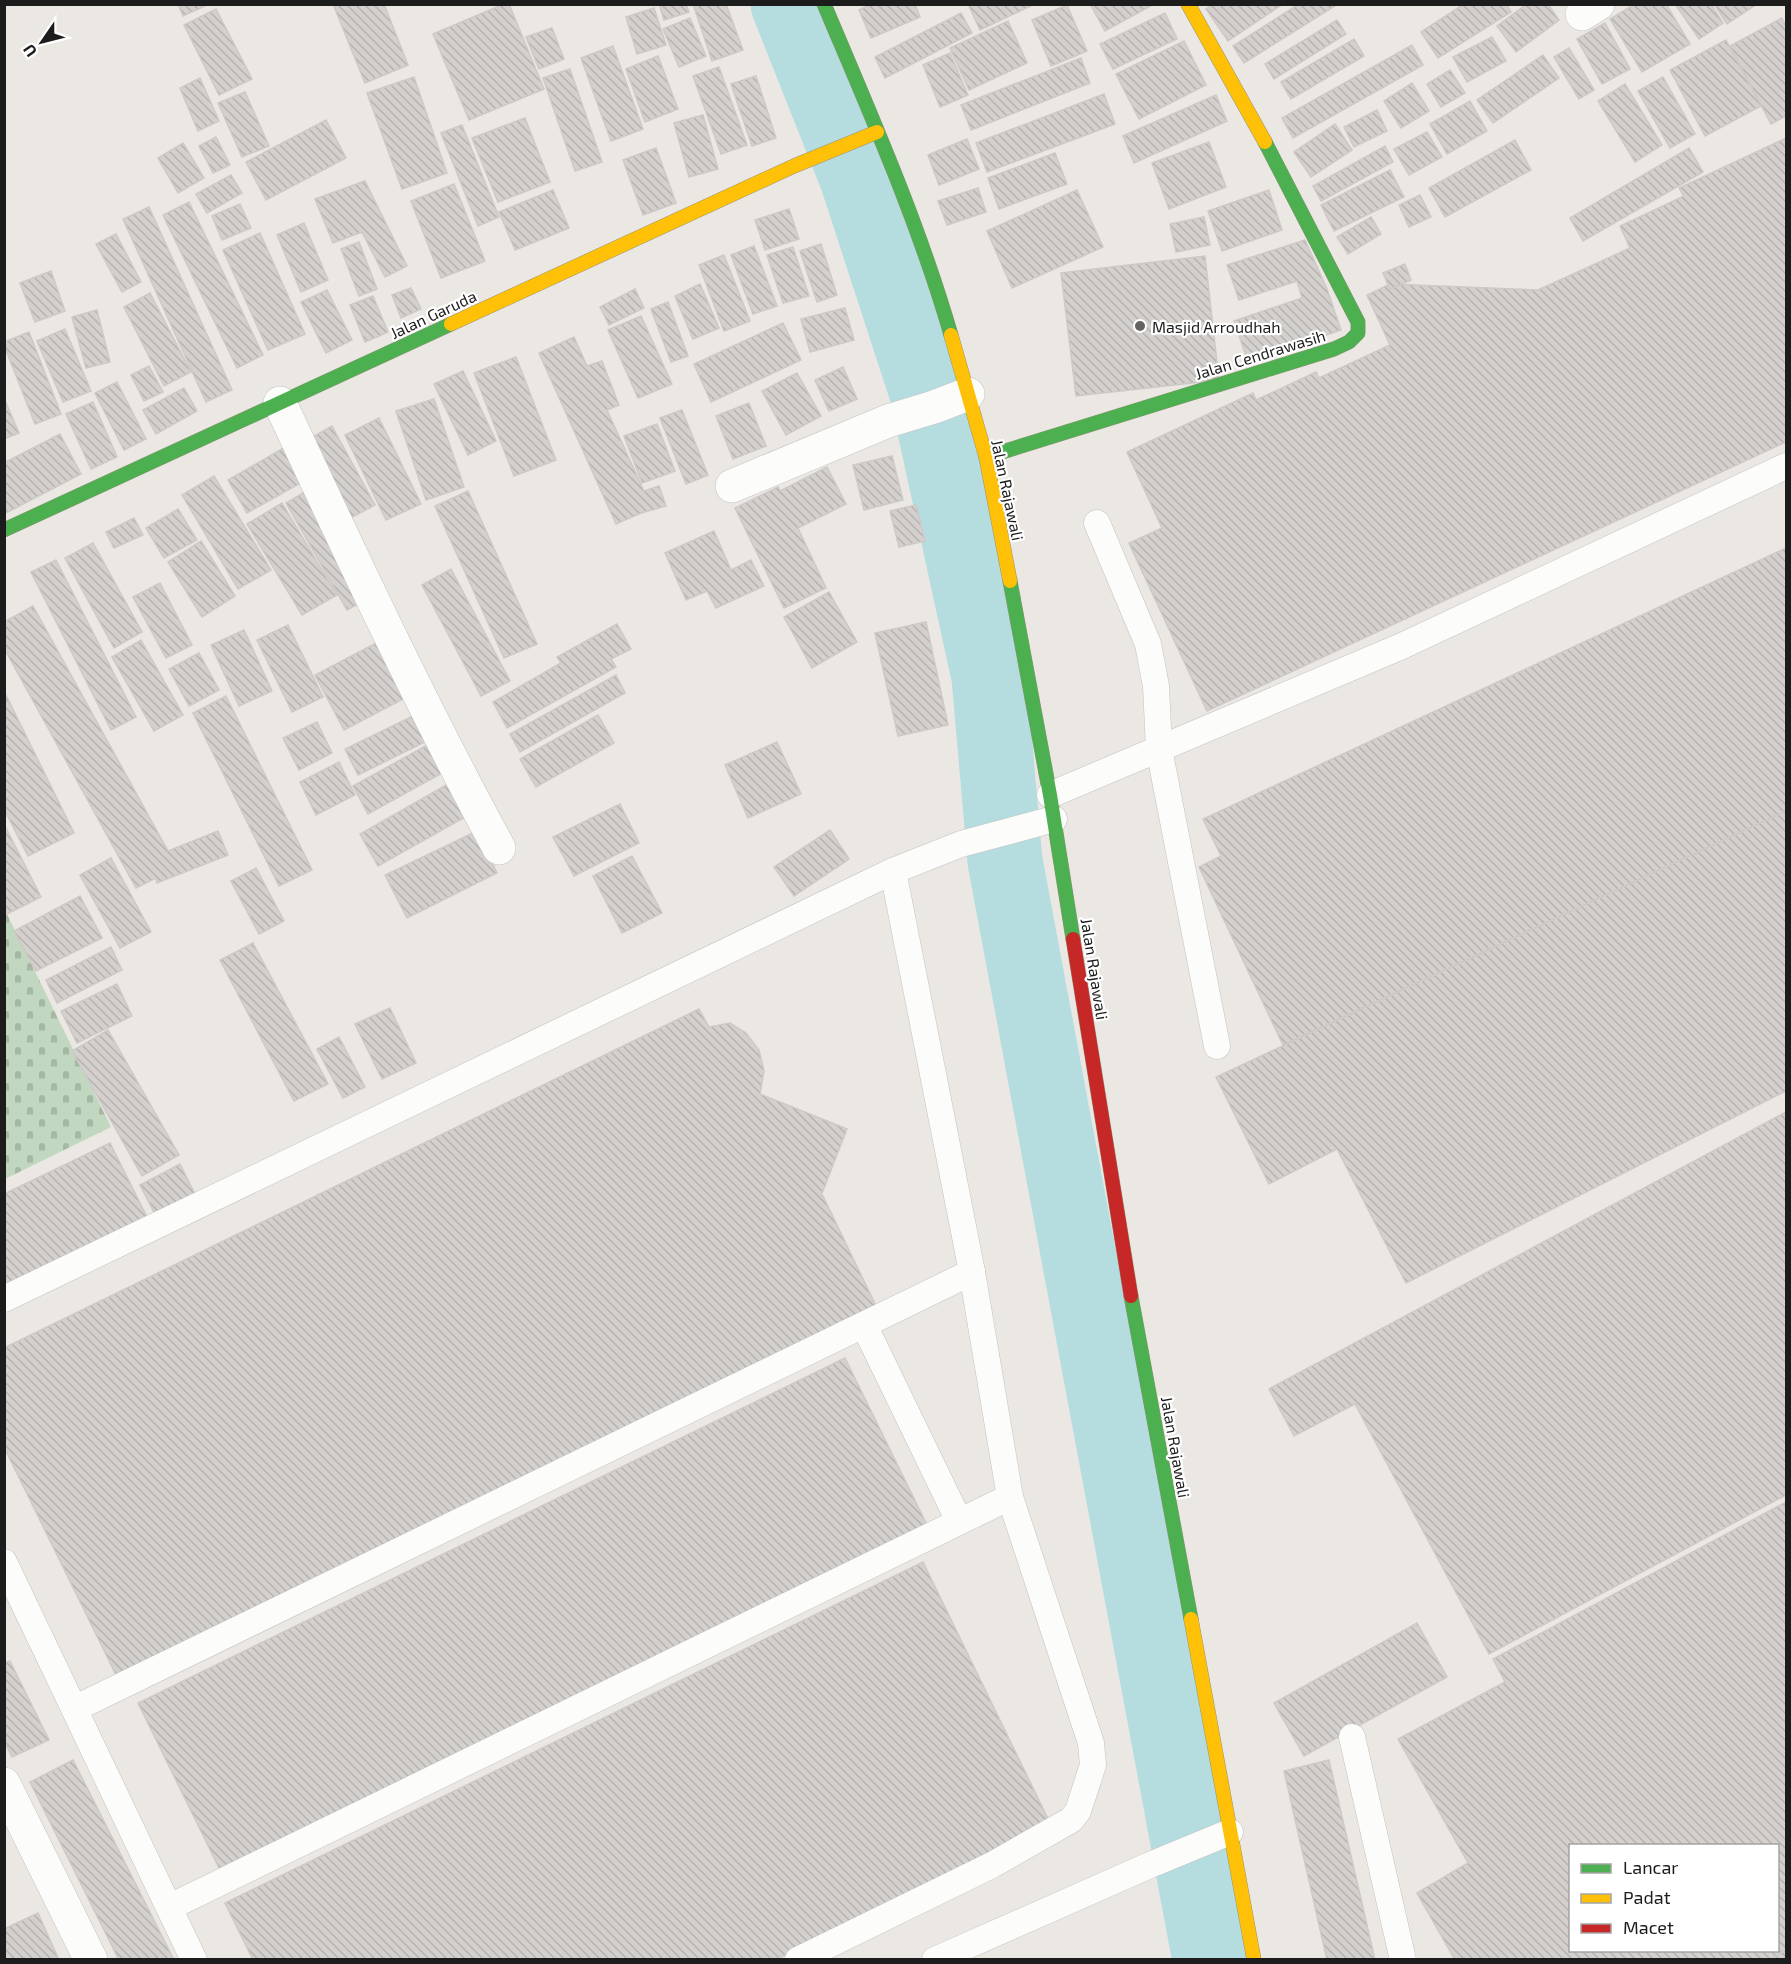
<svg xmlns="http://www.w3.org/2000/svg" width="1791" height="1964" font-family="'Exo 2',sans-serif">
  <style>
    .cemetery { fill: url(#cemetery-stones) }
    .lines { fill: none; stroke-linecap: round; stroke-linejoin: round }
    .river { stroke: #b5dde0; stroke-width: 75 }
    .building { fill: url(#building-back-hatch); stroke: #cec9c6; stroke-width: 1.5; fill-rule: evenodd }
    .lane-casing { stroke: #c3c2c0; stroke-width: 27 }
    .street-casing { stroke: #c3c2c0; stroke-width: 34 }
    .fast-casing { stroke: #96947c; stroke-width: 15 }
    .slow-casing { stroke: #96947c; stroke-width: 15 }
    .jam-casing { stroke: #96947c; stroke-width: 15 }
    .lane { stroke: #fcfcfb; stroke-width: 26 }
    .street { stroke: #fcfcfb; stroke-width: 33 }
    .fast { stroke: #4caf50; stroke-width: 14 }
    .slow { stroke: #ffc107; stroke-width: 14 }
    .jam { stroke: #c62828; stroke-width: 14 }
    .poi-dot { fill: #646362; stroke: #fff; stroke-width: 2 }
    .labels { text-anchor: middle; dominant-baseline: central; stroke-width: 4.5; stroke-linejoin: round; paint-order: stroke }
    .street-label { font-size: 16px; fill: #1c1c1c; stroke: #fff }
    .poi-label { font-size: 16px; fill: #1c1c1c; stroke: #fff; text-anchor: start }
  </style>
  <defs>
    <pattern id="cemetery-stones" width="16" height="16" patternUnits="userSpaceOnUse" patternTransform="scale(1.5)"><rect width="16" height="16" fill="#c2d7c0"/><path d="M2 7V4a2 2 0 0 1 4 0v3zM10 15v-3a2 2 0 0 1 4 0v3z" fill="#a6b8a4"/></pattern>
    <pattern id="building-back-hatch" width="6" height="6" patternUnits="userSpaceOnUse" patternTransform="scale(1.5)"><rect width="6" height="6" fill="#d3d0cd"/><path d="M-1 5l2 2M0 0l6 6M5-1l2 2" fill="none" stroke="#b5b2af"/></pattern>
  </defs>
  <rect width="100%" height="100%" fill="#ebe8e4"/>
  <!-- cemetery -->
  <path class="cemetery" d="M4,908L111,1127L5,1179H4Z"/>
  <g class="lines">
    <!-- river -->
    <path class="river" d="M788,4L857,178L927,393L989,677L1005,861L1210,1960"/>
  </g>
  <!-- building -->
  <g class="building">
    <path d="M178,4H209L183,16Z"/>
    <path d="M333,4H384L408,65L365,83Z"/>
    <path d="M504,4H509L544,89L469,120L433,34Z"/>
    <path d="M659,4H686L689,12L664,20Z"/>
    <path d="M693,4H726L743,50L712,61Z"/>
    <path d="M872,4H915L920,17L871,38L859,10Z"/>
    <path d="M968,4H1035L980,30Z"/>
    <path d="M1090,4H1154L1105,31Z"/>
    <path d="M1213,4H1283L1228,41L1206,9Z"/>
    <path d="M1299,4H1338L1244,63L1233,46Z"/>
    <path d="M1464,4H1506L1511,12L1438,58L1421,32Z"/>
    <path d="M1527,4H1548L1559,20L1516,52L1497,26Z"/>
    <path d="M1635,4H1666L1690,44L1642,72L1610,19Z"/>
    <path d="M1675,4H1711L1723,23L1699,39Z"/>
    <path d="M1714,4H1757L1727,24Z"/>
    <path d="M1067,5L1087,51L1051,66L1032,20Z"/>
    <path d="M654,8L666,45L637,54L626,17Z"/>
    <path d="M216,9L252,79L219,95L184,25Z"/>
    <path d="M961,13L972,33L885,78L875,57Z"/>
    <path d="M1165,13L1177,39L1113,69L1100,44Z"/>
    <path d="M690,18L706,56L679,67L663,29Z"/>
    <path d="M1782,18L1786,27V116L1771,124L1730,46Z"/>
    <path d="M1337,20L1346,34L1274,79L1265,64Z"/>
    <path d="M1008,21L1027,63L969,90L950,48Z"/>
    <path d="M1605,23L1630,69L1602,84L1577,39Z"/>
    <path d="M552,28L564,59L539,69L526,37Z"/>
    <path d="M1492,37L1506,61L1467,82L1453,57Z"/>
    <path d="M1354,39L1364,56L1291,99L1281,82Z"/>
    <path d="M1726,40L1761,106L1705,136L1670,70Z"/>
    <path d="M1184,41L1206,85L1139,119L1116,74Z"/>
    <path d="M1412,45L1423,65L1293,138L1282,118Z"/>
    <path d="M613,46L643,129L611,141L581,58Z"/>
    <path d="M1569,48L1594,90L1579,99L1554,57Z"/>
    <path d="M950,53L968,95L940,107L923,65Z"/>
    <path d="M1543,55L1559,78L1493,123L1477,100Z"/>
    <path d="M658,56L678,109L645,122L626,69Z"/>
    <path d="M1081,58L1090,83L971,130L961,105Z"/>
    <path d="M719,67L747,145L721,154L693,76Z"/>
    <path d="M570,69L602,162L575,171L543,78Z"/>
    <path d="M1450,70L1465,93L1441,107L1427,84Z"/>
    <path d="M756,76L776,138L752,146L731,84Z"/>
    <path d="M414,77L447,173L402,189L367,93Z"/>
    <path d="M1663,77L1695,134L1670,148L1638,91Z"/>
    <path d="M200,78L219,121L198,131L180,88Z"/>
    <path d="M1412,83L1429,111L1401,128L1384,101Z"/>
    <path d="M1625,84L1662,145L1635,162L1598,101Z"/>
    <path d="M245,92L269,146L242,157L218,103Z"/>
    <path d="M1104,94L1115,124L987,172L976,143Z"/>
    <path d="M1216,95L1227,121L1134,163L1123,136Z"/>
    <path d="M1470,101L1487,131L1447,154L1430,124Z"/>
    <path d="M1377,110L1387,131L1354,147L1344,127Z"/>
    <path d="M703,115L718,169L689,177L674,123Z"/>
    <path d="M525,118L550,182L498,202L472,138Z"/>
    <path d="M326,120L346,158L266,200L246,162Z"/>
    <path d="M1335,124L1352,150L1311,177L1294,152Z"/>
    <path d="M462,125L499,217L478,226L441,133Z"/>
    <path d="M1427,132L1442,157L1409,175L1394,149Z"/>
    <path d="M216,137L230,165L213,173L199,146Z"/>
    <path d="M1786,138V442L1207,711L1129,543L1162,528L1127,452L1253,393L1256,400L1316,372L1319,378L1390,345L1367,295L1390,284L1538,290L1630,248L1620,226L1684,196L1679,188Z"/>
    <path d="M967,139L979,169L939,185L928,155Z"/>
    <path d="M1515,140L1531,170L1445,217L1429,188Z"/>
    <path d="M1209,142L1226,187L1169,209L1152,163Z"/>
    <path d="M183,143L204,178L178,193L158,158Z"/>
    <path d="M1385,146L1393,162L1321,201L1313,186Z"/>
    <path d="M656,148L676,203L643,215L623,160Z"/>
    <path d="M1689,148L1703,172L1583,241L1570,218Z"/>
    <path d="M1055,153L1067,184L999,209L988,178Z"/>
    <path d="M1390,170L1404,197L1334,231L1321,205Z"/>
    <path d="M231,175L242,193L207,213L196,194Z"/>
    <path d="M365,181L407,266L385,277L362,232L333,243L315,199Z"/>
    <path d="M454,184L485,261L441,278L411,201Z"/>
    <path d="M978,188L986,212L947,225L938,201Z"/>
    <path d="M553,190L569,228L515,250L499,212Z"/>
    <path d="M1077,190L1103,247L1012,288L987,231Z"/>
    <path d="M1269,190L1282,230L1222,251L1208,211Z"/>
    <path d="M1420,195L1431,217L1409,227L1399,205Z"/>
    <path d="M189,202L263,355L237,368L163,215Z"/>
    <path d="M240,204L251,228L222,240L212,216Z"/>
    <path d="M149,207L232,390L206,402L123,219Z"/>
    <path d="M789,209L799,239L765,250L755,220Z"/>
    <path d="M1204,217L1210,245L1176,252L1170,224Z"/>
    <path d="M1371,217L1381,234L1348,254L1337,237Z"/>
    <path d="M304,223L328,280L301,292L277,235Z"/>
    <path d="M260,233L305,334L268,350L223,250Z"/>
    <path d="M116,234L141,282L122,292L96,244Z"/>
    <path d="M1305,240L1327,289L1341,330L1248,362L1234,321L1302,298L1297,281L1239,300L1227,265Z"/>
    <path d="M359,242L377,289L359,296L341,249Z"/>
    <path d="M821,244L837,295L817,302L800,251Z"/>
    <path d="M754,246L777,306L753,314L731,255Z"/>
    <path d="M793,247L809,296L783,303L767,255Z"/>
    <path d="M724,255L750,321L724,331L699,265Z"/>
    <path d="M1205,256L1219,380L1076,396L1061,273Z"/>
    <path d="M1405,264L1411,280L1390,289L1383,273Z"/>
    <path d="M51,271L65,311L35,322L20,283Z"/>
    <path d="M700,284L719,328L693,339L675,296Z"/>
    <path d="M411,288L421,309L401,318L392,295Z"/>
    <path d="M635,289L644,308L609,325L600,307Z"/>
    <path d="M327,290L352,340L326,353L301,302Z"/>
    <path d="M150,293L191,372L164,386L124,307Z"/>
    <path d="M373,296L388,332L365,342L350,305Z"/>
    <path d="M668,302L688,356L671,362L651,309Z"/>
    <path d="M845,308L854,340L810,352L801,319Z"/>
    <path d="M97,310L110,362L86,368L72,317Z"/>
    <path d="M641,316L672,384L638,398L608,330Z"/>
    <path d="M783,323L801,360L711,402L694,364Z"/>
    <path d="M65,329L91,391L63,402L37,341Z"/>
    <path d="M29,332L61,414L35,424L4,345V342Z"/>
    <path d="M574,337L587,366L602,361L619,405L607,410L644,491L659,486L666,506L641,513L616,524L539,353Z"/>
    <path d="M516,357L556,460L514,476L474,373Z"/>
    <path d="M149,366L163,392L144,401L131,375Z"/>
    <path d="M843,367L857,399L829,411L815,380Z"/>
    <path d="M463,371L496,441L468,455L434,384Z"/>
    <path d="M797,373L821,416L786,435L762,391Z"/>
    <path d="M117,382L146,439L124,450L95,393Z"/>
    <path d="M184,388L197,411L156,434L143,410Z"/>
    <path d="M4,398L19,433L4,439Z"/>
    <path d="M434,399L464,487L426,500L396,411Z"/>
    <path d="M93,402L117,457L91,469L66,414Z"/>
    <path d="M749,403L766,446L733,459L716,416Z"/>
    <path d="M682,410L708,475L686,484L660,418Z"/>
    <path d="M379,418L421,504L386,520L345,435Z"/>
    <path d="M657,424L675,471L642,483L624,436Z"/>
    <path d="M332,426L375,505L343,522L300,444Z"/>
    <path d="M60,434L81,474L4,514V463Z"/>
    <path d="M287,446L306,480L247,513L228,480Z"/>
    <path d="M892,456L903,500L864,510L853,465Z"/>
    <path d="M827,467L846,504L798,528L826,588L784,608L735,508L778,487L780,491Z"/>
    <path d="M214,476L271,570L238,589L182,495Z"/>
    <path d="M308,490L369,598L347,610L286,503Z"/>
    <path d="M468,491L537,644L504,658L435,506Z"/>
    <path d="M282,503L337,595L302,615L247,524Z"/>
    <path d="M916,505L925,541L899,547L890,511Z"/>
    <path d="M178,509L197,540L164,558L146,528Z"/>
    <path d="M134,518L143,535L114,548L106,532Z"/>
    <path d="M714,531L731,570L751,560L764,586L716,608L707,591L686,600L665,553Z"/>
    <path d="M201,541L235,596L202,617L168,562Z"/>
    <path d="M93,543L142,632L114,648L65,558Z"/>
    <path d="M1786,548V811L1283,1045L1199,867L1221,856L1203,819Z"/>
    <path d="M56,560L136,717L111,730L31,572Z"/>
    <path d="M451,569L510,681L481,696L422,585Z"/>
    <path d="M160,583L192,645L166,658L133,597Z"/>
    <path d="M829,592L857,642L812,668L784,617Z"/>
    <path d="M33,606L168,851L218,831L228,855L157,883L156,878L136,888L4,648V622Z"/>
    <path d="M926,622L948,725L898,736L875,633Z"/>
    <path d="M617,624L631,649L611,659L616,667L507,728L493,702L561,663L557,657Z"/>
    <path d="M288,625L323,697L292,712L257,640Z"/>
    <path d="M244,630L272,691L239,706L211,645Z"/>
    <path d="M141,640L183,715L154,731L112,657Z"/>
    <path d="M380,641L409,696L344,730L315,675Z"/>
    <path d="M199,653L219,690L189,706L169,669Z"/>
    <path d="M616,675L625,693L520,752L510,734Z"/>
    <path d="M4,691L74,833L28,856L4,809Z"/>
    <path d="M226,696L312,870L279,886L193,713Z"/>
    <path d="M417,714L429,740L358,775L345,749Z"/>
    <path d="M598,715L614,743L536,787L520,759Z"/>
    <path d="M317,722L332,753L299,770L283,738Z"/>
    <path d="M777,742L801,794L748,818L725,765Z"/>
    <path d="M429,744L444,772L368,814L353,786Z"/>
    <path d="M339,762L355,795L316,815L300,782Z"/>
    <path d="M448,784L467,816L378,866L360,834Z"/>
    <path d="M620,804L639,843L574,876L553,837Z"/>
    <path d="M1786,811V1091L1406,1283L1337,1149L1269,1184L1216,1077Z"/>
    <path d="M4,824L41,897L5,915L4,914Z"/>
    <path d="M830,830L849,859L794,896L774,867Z"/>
    <path d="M477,831L497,873L407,918L385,875Z"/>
    <path d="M632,856L662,913L622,933L593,876Z"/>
    <path d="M111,858L151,932L120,948L80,875Z"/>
    <path d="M256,868L284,921L259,934L231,881Z"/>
    <path d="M80,896L102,938L36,971L14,931Z"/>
    <path d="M253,943L328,1084L294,1101L220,960Z"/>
    <path d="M111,947L122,970L57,1003L46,980Z"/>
    <path d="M117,984L132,1016L77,1043L61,1011Z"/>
    <path d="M390,1008L416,1063L382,1079L355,1024Z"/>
    <path d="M699,1009L709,1027L730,1023L746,1033L759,1050L764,1071L760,1094L847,1129L821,1196H823L877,1308L118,1679L4,1447V1348Z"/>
    <path d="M108,1030L179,1155L142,1176L72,1051Z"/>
    <path d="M339,1037L365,1087L343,1098L317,1049Z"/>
    <path d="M1786,1112V1495L1489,1654L1355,1404L1294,1436L1269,1389Z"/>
    <path d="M110,1143L148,1219L4,1290V1194Z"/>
    <path d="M180,1164L196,1196L156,1216L140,1185Z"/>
    <path d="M845,1358L929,1529L222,1874L138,1703Z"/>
    <path d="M1786,1502V1950L1770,1960H1455L1417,1893L1468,1863L1398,1739L1505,1682L1493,1659ZM1570,1846H1778V1950H1570Z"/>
    <path d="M923,1562L1051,1825L775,1960H253L225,1903Z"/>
    <path d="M1417,1623L1447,1677L1304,1756L1274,1703Z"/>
    <path d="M10,1661L49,1740L12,1757L4,1741V1663Z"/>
    <path d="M73,1760L174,1960H119L30,1782Z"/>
    <path d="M1329,1760L1375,1960H1327L1284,1771Z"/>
    <path d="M38,1913L59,1960H4V1929Z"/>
    <path d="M1786,1950V1960H1770Z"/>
  </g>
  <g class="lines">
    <defs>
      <g id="lane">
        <path d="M1097,523L1148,644L1156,686L1159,749L1217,1046"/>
        <path d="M1050,795L1402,646L1786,466"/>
        <path d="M4,1299L893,871L961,844L1054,819"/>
        <path d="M864,1325L959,1521"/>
        <path d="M4,1562L194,1960"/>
        <path d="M76,1708L972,1272"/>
        <path d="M1352,1737L1403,1960"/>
        <path d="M170,1907L1010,1497"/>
        <path d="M798,1960L992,1865L1071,1820L1078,1811L1093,1765L1091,1743L1010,1497L972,1272L893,871"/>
        <path d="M935,1960L1150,1865L1230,1832"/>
      </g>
      <g id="street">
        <path d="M1582,14L1598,4"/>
        <path d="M280,403C350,553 420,703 499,848"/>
        <path d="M732,486L888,421L934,407L968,394"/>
        <path d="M4,1784L91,1960"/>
      </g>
      <g id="fast">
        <path d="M824,4C870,113 918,221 951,335"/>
        <path d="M986,457L1334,349L1349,342L1358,333V322L1265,142"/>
        <path d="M4,530L451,324"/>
        <path d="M1010,581L1050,795L1073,939"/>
        <path d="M1131,1296L1191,1619"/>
      </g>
      <g id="slow">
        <path d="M1188,4L1265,142"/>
        <path d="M451,324L794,166L877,132"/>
        <path d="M951,335L986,457L1010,581"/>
        <path d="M1191,1619L1254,1960"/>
      </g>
      <path id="jam" d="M1073,939L1131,1296"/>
    </defs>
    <!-- lane casing -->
    <use href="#lane" class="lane-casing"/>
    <!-- street casing -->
    <use href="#street" class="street-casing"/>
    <!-- fast casing -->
    <use href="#fast" class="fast-casing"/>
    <!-- slow casing -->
    <use href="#slow" class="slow-casing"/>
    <!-- jam casing -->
    <use href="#jam" class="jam-casing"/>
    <!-- lane -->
    <use href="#lane" class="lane"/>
    <!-- street -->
    <use href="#street" class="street"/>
    <!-- fast -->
    <use href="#fast" class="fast"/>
    <!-- slow -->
    <use href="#slow" class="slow"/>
    <!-- jam -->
    <use href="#jam" class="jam"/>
  </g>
  <!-- markers -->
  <circle class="poi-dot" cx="1140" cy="326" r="6"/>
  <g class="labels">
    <!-- street labels -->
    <g class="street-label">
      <text transform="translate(433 314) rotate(-25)">Jalan Garuda</text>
      <text transform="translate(1260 354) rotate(-17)">Jalan Cendrawasih</text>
      <text transform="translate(1008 490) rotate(78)">Jalan Rajawali</text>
      <text transform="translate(1095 969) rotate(81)">Jalan Rajawali</text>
      <text transform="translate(1176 1447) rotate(80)">Jalan Rajawali</text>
    </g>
    <!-- poi labels -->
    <g class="poi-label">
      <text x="1152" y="326">Masjid Arroudhah</text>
    </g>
  </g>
  <!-- border -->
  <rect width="1791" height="1964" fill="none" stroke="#1c1c1c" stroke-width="12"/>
  <!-- legend -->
  <rect x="1569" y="1844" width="210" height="108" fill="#ffffff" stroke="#a4a4a4" stroke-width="1.5"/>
  <rect x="1581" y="1864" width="30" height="9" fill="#4caf50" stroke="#a4a4a4" stroke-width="1.5"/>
  <text x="1623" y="1874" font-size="18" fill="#1c1c1c">Lancar</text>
  <rect x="1581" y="1894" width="30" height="9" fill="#ffc107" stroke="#a4a4a4" stroke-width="1.5"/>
  <text x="1623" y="1904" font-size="18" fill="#1c1c1c">Padat</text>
  <rect x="1581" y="1924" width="30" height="9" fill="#c62828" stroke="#a4a4a4" stroke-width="1.5"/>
  <text x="1623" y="1934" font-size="18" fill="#1c1c1c">Macet</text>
  <!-- north arrow -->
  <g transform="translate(42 42) rotate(235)" stroke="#ffffff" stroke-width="4.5" paint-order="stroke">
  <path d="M0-4.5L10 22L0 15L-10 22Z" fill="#1c1c1c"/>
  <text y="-9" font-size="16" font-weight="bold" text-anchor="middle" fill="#1c1c1c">U</text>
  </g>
</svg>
